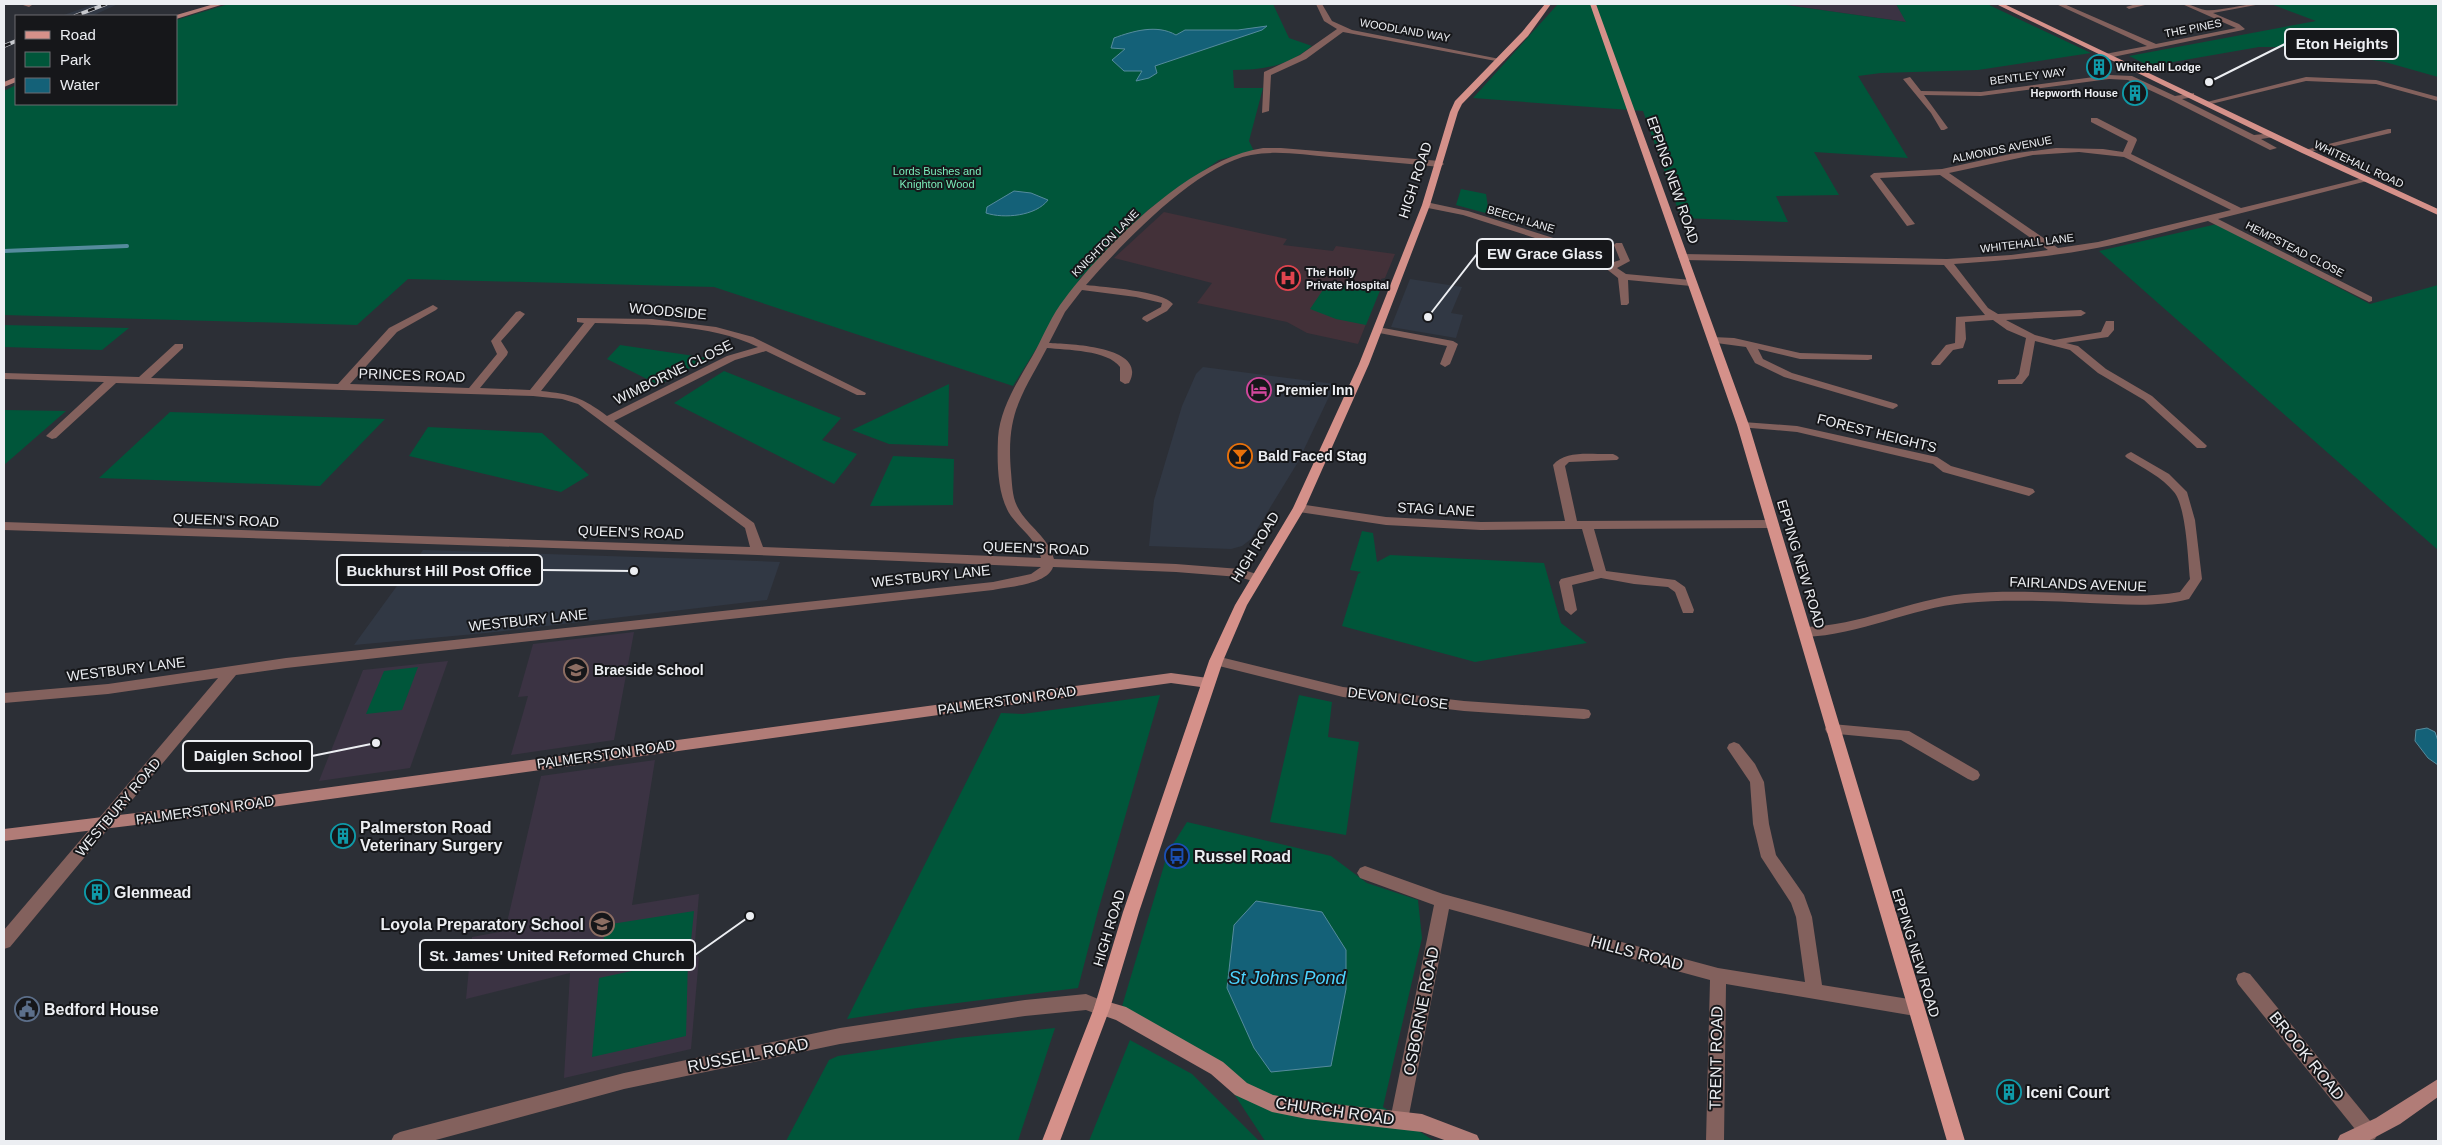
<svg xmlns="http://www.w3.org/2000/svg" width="2442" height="1145" font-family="Helvetica,sans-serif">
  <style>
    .built { fill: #313844 }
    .education { fill: #3b3343 }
    .medical { fill: #433139 }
    .green { fill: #00563a }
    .water { fill: #146178; stroke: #558b9d }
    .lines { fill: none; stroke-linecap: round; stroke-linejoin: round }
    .stream { stroke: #558b9d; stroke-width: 4 }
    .street { fill: #83615d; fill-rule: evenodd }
    .secondary { fill: #b17c77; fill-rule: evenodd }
    .primary { fill: #d5918a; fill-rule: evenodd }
    .rail-casing { stroke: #c6c8cd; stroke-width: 4 }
    .rail { stroke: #16171a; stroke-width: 2.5; stroke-dasharray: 7; stroke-linecap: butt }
    .labels { text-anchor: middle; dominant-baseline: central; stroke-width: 4; stroke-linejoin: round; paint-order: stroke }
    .far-street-label { font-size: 11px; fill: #eceef2; stroke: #16171a }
    .far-poi-label { font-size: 11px; font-weight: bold; fill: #eceef2; stroke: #16171a; text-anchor: start }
    .far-park-label { font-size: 11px; fill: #7beebb; stroke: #16171a }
    .street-label { font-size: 14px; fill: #eceef2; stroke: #16171a }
    .poi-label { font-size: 14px; font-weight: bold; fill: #eceef2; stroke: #16171a; text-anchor: start }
    .near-poi-label { font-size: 16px; font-weight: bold; fill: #eceef2; stroke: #16171a; text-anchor: start }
    .near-street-label { font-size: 16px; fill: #eceef2; stroke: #16171a }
    .near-water-label { font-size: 18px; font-style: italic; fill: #4cd3fe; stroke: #16171a }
    .leader { fill: none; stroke: #eceef2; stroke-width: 2 }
    .callout-dot { fill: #eceef2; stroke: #16171a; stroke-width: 2 }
    .callout { fill: #16171a; stroke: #eceef2; stroke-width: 2 }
    .callout-label { font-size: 15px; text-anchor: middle; font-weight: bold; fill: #eceef2 }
  </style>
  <rect width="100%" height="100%" fill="#2c2f36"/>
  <!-- built -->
  <g class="built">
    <path d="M95,4H118L92,16H61Z"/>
    <path d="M1410,279L1462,287L1451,313L1463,315L1456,338L1391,327Z"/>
    <path d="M1203,367L1335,384L1298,462L1251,539L1242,546L1231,549L1149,546L1154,500L1182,406L1196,374Z"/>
    <path d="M423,550L730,560L780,562L767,600L486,633L354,645Z"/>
  </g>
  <!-- education -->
  <g class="education">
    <path d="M1779,4H1896L1907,22Z"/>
    <path d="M634,632L614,740L511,755L528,696L518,697L533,644Z"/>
    <path d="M448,661L410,768L319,781L363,670Z"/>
    <path d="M655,760L632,905L699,894L694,954L699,957L691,1049L564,1078L570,973L466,999L472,937L505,931L541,776Z"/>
  </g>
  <!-- medical -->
  <path class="medical" d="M1164,212L1287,239L1283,245L1333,251L1336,246L1395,254L1385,278L1381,279L1380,282L1382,284L1358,344L1307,333L1287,322L1197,303L1212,283L1114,258Z"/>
  <!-- green -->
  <g class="green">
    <path d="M229,4H1273L1289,38L1312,46C1288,66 1264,70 1233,70L1234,88H1263L1249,141L1254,151L1219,160L1148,210L1081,277L1013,386L714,287L408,279L357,325L4,315V91L16,85V104H176V20Z"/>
    <path d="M1558,4H1779L1906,22L1896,4H1987L2091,53L1978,70L1881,73L1858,76L1908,158L1814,152L1839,195L1776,196L1788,222L1681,218L1643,111L1473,98Z"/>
    <path d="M2271,4H2438V77L2385,62L2287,47H2259L2150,66L2129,56L2316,21Z"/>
    <path d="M1461,189L1486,194L1489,214L1456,205Z"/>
    <path d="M2217,224L2370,304L2438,285V550L2099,251Z"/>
    <path d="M1327,284L1381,288L1366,325L1336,319L1310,309Z"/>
    <path d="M4,325L129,328L102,350L4,347Z"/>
    <path d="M620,345L708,358L659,385L607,359Z"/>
    <path d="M724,371L841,418L822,440L857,454L834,484L674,403Z"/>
    <path d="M949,384L948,446L889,444L852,430Z"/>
    <path d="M4,410L66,411L4,465Z"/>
    <path d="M170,412L385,419L320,486L99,478Z"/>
    <path d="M428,427L542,433L589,475L561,492L409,456Z"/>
    <path d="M893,456L954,459L953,505L870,506Z"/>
    <path d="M1362,531L1373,533L1377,562L1390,555L1544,563L1561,623L1587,643L1475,662L1342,626L1358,574L1361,572L1350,570Z"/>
    <path d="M418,667L402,710L366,714L384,671Z"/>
    <path d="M1160,695L1098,911L1078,988L917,1008L847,1019L1001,713L1023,714Z"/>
    <path d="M1299,695L1332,702L1328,737L1359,742L1346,835L1270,822Z"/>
    <path d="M1187,822L1331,856L1367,883L1418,900L1422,938L1383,1107L1434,1141H1265L1217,1068L1120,1013L1168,852Z"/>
    <path d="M694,911L690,951L601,967L605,925Z"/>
    <path d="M688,959L686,1036L592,1057L599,978Z"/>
    <path d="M1055,1028L1018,1141H786L829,1060L838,1056L957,1038Z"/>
    <path d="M1130,1040L1192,1074L1259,1141H1089Z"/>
  </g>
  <!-- water -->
  <g class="water">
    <path d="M1267,26L1262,30L1155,66L1157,73L1149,78L1136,81L1142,71H1124L1112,60L1125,49L1111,48L1114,38C1133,31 1157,24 1176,35L1185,30H1238Z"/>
    <path d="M1014,191L1031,193L1048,200C1036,216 1004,219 986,213L987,207Z"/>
    <path d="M2427,728L2435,732L2438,741V765L2428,758L2415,741L2416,730Z"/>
    <path d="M1256,901L1322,912L1346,950V989L1331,1066L1271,1072L1254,1048L1227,988L1234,925Z"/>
  </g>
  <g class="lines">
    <!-- stream -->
    <path class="stream" d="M4,251L127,246"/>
    <!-- street -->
    <g class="street">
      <path d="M20,4H32V5L29,7Z"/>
      <path d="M1316,4H1322L1332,21L1352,30L1505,60L1501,62L1343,32L1306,59L1271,75L1269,111L1262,113L1264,72L1300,55L1337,29L1324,21Z"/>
      <path d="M2056,4H2064L2156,44L2236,28L2182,4C2191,4 2196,8 2205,10C2218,12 2245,3 2261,4L2213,13L2239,24L2245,29L2243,30L2108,58L2104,56L2105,54L2147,46Z"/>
      <path d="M2136,4H2149L2129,9L2126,7Z"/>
      <path d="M2109,75L2132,76L2175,96L2194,93V97L2182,99L2254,135L2274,133V137L2261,139L2277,148L2270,150L2171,100L2128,80L2109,79L1981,96L1924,95L1948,128L1944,130H1941L1931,113L1903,79L1910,77L1921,91L1981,92Z"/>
      <path d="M2306,77L2376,80L2438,97V101L2376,84L2306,81L2207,105L2203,103Z"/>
      <path d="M2091,118H2097L2136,138L2137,140L2131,154L2241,208L2367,177L2371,180L2218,219L2372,297V301L2369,302L2208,221C2171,230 2134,241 2097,248C2050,257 2002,261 1954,264L1988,308L1998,314L2081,310L2086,313L2081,316L2006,320L2035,335L2054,340L2101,332L2106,321H2114V330L2108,337L2066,343L2078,346L2106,369L2152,396L2205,444L2207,446L2205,448H2197L2144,400L2098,373L2070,350L2035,341L2029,375L2022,384H1998V380L2015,379L2019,374L2026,338L2007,330L1993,320L1965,322L1966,339L1963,348L1953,350L1940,365H1932L1931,363L1946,345L1955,343L1956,317L1985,315L1944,265L1683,260L1678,257L1683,254L1947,259L2011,255L2048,250L1940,175L1880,178L1915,224L1907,226L1870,176L1874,173L1942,169L2010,154L2056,148L2103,149L2123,152L2128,141L2091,122ZM2079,152L2124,157L2231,210L2098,242L2058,248L1949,173L2033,155Z"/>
      <path d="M2388,129H2391V133L2305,153L2301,151Z"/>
      <path d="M1263,148H1281L1440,161L1444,164L1440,167C1403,163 1367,160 1330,157C1304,155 1277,150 1251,155C1195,166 1123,243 1086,285C1104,287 1163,291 1173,304L1167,311L1147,322L1142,319L1143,317L1161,307L1162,303L1136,297L1082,290L1065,312L1049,343C1069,344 1149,346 1129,383L1125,384L1120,381V367C1108,350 1066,350 1047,348C1021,397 1006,413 1011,472C1012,482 1012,496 1017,506C1027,526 1048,536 1054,559L1176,564L1240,569L1260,575L1262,578L1260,581L1256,582L1239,577L1176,572L1053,567C1048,584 1009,587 993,590L286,668L236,675L10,947L4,949V930L218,678L108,694L4,703V693L108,684L286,658L993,582L1031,574L1041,567L732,554L4,530V522L750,547L745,528L578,404L562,399L533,396L116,383L56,438L52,439L46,436L48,434L104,382L4,379V373L139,377L175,344H183V348L151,378L338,384L389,328L433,305L438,308L436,310L397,332L350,384L469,388L497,354L491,341L516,312L520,311L525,314L501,341L508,352L507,355L480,388L530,390L584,323L577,322V318L652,319L716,327L753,337L866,393L865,395H857L766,351L735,360L614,421L754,523L763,547L1041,558C1037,540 1022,531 1011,516C997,496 997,462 998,438C1000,408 1018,381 1033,355C1042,339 1049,321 1060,305C1101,248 1191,158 1263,148ZM595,323C648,325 709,323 758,347L727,356L607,416C582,397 571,394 541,391Z"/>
      <path d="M1426,202L1468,211L1585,248L1611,263L1620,260L1614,245L1616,243H1622L1630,261L1617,268L1626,274L1691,280L1696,283L1691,286L1628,280L1629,303L1627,305H1621L1618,278L1595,260L1579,252L1463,215L1423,207L1422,205Z"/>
      <path d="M1378,327L1453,341L1458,344L1450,364L1445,367L1440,364L1447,346L1374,332L1373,330Z"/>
      <path d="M1713,337L1734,338L1800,353L1872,355V359L1868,360L1800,359L1758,349L1763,359L1792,373L1897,404L1898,406L1893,409L1889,408L1784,377L1755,363L1746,347L1709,342L1708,340Z"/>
      <path d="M1743,422L1797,426L1937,457L1951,466L2033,489L2035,492L2029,496L1943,472L1933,464L1797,432L1739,427L1737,425Z"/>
      <path d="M2131,452L2169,474L2187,492L2195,520L2202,579L2189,599C2156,608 2123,604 2090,603C2048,601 2006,599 1965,603C1910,608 1860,635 1805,637L1800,635L1798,632L1800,629L1805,627C1860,626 1909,600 1964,594C2004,590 2045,592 2085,594C2117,595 2148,598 2180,592L2190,579C2188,559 2186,506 2174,492C2162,477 2143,468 2127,458L2125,456L2127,454Z"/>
      <path d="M1613,454L1617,456L1619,458L1617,460L1569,462L1565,466L1577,521L1771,520L1777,524L1771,528L1594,529L1606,571L1675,580L1685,587L1694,610L1693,613H1683L1675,592L1668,587L1634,584L1601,578L1572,585L1577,610L1571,615L1565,610L1559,582L1561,579L1594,571L1582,529L1481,530L1386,525L1299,512L1293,508L1299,504L1386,517L1481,522L1565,521L1553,465C1566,449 1594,455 1613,454Z"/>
      <path d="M1216,656L1343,687L1464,701L1584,709L1589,710L1591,714L1589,718L1584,719L1464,711L1343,697L1211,664L1209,661L1211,658Z"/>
      <path d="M1832,724L1909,731L1978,771L1980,775L1978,779L1973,781L1968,779L1901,740L1827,733L1825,729L1827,725Z"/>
      <path d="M1734,742L1739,744L1755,764L1764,782L1769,824L1776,855L1804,895L1812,917L1822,985L1915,1000L1921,1003L1923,1008L1921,1013L1915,1016L1726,984L1724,1141H1706L1710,980L1449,909L1408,1120L1405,1126L1399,1129L1393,1126L1390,1120L1434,905L1360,878L1357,873L1360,868L1365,866L1443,894L1718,968L1805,982L1796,917L1791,903L1761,857L1753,824L1750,782L1727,748L1729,744Z"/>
      <path d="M2244,972L2250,974L2375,1127L2378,1133L2375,1139L2371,1141L2363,1139L2238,984L2236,979L2238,974Z"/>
      <path d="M1086,994L1108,1003L1110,1008L1108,1013L1102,1016L1086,1010L1025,1016L840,1044L624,1089L432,1141H391L394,1135L400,1132L624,1073L840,1028L1025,1000Z"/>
    </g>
    <!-- secondary -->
    <g class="secondary">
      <path d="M214,4H224L176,19V16H173Z"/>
      <path d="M16,77V82L4,87V82Z"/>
      <path d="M1171,673L1208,678L1213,679L1215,683L1213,687L1208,688L1171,683L185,819L4,841V829L185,807Z"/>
      <path d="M1102,1000L1126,1007L1223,1062L1247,1083L1273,1095L1307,1101L1422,1114L1477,1135L1480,1141H1447L1422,1132L1307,1119L1272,1112L1235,1095L1211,1074L1116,1020L1096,1013L1094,1008L1096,1003Z"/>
      <path d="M2438,1079V1097L2400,1124L2368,1141H2337L2340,1135L2376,1118Z"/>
    </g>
    <!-- primary -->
    <g class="primary">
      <path d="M1545,4H1551L1528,36L1462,104L1458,112L1430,205L1369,364L1305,508L1247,605L1223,661L1139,912L1110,1008L1060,1141H1042L1094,1008L1123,912L1209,661L1235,605L1293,508L1359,364L1422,205L1450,112L1455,101L1522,32Z"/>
      <path d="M1590,4H1596L1749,425L1965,1141H1947L1737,425Z"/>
      <path d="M1996,4H2004L2308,149L2438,209V215L2302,153Z"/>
    </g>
    <defs>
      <g id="rail">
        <path d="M75,16L106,4"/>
        <path d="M4,46L16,41"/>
      </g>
    </defs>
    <!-- rail casing -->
    <use href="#rail" class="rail-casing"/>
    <!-- rail -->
    <use href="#rail" class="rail"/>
  </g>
  <!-- icons -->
  <defs>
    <symbol id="building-ring" viewBox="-11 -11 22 22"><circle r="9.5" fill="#16171a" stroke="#0f9aa8" stroke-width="1.5"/><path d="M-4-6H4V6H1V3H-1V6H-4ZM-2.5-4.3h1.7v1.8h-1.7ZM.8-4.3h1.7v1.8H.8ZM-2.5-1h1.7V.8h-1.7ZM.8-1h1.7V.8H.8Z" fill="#0f9aa8"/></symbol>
    <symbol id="hospital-ring" viewBox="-11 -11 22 22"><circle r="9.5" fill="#16171a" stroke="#e0444e" stroke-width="1.5"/><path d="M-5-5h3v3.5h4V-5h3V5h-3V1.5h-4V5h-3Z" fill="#e0444e"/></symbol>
    <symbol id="hotel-ring" viewBox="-11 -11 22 22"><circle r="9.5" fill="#16171a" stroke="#d1479c" stroke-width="1.5"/><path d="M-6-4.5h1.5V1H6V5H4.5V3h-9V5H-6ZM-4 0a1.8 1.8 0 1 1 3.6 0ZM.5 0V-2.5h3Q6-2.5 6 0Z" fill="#d1479c"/></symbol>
    <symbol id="bar-ring" viewBox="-11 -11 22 22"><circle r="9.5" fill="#16171a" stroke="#e8710a" stroke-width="1.5"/><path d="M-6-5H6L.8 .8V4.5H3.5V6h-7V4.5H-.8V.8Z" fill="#e8710a"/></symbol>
    <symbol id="school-ring" viewBox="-11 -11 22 22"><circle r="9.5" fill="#16171a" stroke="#8d6e63" stroke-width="1.5"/><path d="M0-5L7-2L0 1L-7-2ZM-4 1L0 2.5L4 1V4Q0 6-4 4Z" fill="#8d6e63"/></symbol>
    <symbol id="bus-ring" viewBox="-11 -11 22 22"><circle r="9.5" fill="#16171a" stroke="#1a4fb4" stroke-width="1.5"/><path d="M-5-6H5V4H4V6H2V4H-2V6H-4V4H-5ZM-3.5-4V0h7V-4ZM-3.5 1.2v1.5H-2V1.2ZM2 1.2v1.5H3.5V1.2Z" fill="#1a4fb4"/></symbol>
    <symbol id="civic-ring" viewBox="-11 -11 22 22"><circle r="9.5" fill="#16171a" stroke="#5c6f8a" stroke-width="1.5"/><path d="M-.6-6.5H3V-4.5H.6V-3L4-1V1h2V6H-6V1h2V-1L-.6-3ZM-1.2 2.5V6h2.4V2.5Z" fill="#5c6f8a"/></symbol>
  </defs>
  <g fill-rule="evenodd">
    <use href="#building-ring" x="2085" y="53" width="28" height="28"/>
    <use href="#building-ring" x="2121" y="79" width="28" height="28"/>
    <use href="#hospital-ring" x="1274" y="264" width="28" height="28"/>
    <use href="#hotel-ring" x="1245" y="376" width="28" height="28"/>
    <use href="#bar-ring" x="1226" y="442" width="28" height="28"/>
    <use href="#school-ring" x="562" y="656" width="28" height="28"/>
    <use href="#building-ring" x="329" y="822" width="28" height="28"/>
    <use href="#bus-ring" x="1163" y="842" width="28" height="28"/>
    <use href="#building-ring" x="83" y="878" width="28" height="28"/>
    <use href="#school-ring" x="588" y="910" width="28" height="28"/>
    <use href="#civic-ring" x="13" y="995" width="28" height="28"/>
    <use href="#building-ring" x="1995" y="1078" width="28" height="28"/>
  </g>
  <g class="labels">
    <!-- far-street labels -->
    <g class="far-street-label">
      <text transform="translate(2193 28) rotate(-11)">THE PINES</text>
      <text transform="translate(1405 30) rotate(10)">WOODLAND WAY</text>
      <text transform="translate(2028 76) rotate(-7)">BENTLEY WAY</text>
      <text transform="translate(2002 149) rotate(-11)">ALMONDS AVENUE</text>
      <text transform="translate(2359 164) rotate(25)">WHITEHALL ROAD</text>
      <text transform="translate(1521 219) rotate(17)">BEECH LANE</text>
      <text transform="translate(1105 243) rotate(-45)">KNIGHTON LANE</text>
      <text transform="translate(2027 243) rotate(-7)">WHITEHALL LANE</text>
      <text transform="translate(2295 249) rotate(27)">HEMPSTEAD CLOSE</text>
    </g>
    <!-- far-poi labels -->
    <g class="far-poi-label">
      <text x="2116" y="67">Whitehall Lodge</text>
      <text x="2118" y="93" text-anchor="end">Hepworth House</text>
      <text x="1306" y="272">The Holly<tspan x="1306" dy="13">Private Hospital</tspan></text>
    </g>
    <!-- far-park labels -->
    <g class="far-park-label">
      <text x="937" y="171">Lords Bushes and<tspan x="937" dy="13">Knighton Wood</tspan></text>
    </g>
    <!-- street labels -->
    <g class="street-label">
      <text transform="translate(1415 180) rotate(-72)">HIGH ROAD</text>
      <text transform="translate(1673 180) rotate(71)">EPPING NEW ROAD</text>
      <text transform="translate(668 311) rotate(5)">WOODSIDE</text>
      <text transform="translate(673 372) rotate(-26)">WIMBORNE CLOSE</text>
      <text transform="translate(412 375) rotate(2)">PRINCES ROAD</text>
      <text transform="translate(1877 433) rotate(14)">FOREST HEIGHTS</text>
      <text transform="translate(1436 509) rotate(3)">STAG LANE</text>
      <text transform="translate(226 520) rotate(2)">QUEEN'S ROAD</text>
      <text transform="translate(631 532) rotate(2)">QUEEN'S ROAD</text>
      <text transform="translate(1255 547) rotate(-59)">HIGH ROAD</text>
      <text transform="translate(1036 548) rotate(2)">QUEEN'S ROAD</text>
      <text transform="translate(1801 564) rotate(73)">EPPING NEW ROAD</text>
      <text transform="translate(931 576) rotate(-6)">WESTBURY LANE</text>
      <text transform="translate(2078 584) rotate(2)">FAIRLANDS AVENUE</text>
      <text transform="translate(528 620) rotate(-6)">WESTBURY LANE</text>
      <text transform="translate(126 669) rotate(-7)">WESTBURY LANE</text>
      <text transform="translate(1398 698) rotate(7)">DEVON CLOSE</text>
      <text transform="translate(1007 700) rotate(-8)">PALMERSTON ROAD</text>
      <text transform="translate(606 754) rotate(-8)">PALMERSTON ROAD</text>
      <text transform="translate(118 807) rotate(-50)">WESTBURY ROAD</text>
      <text transform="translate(205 810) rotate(-8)">PALMERSTON ROAD</text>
      <text transform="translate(1109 928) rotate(-73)">HIGH ROAD</text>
      <text transform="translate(1916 953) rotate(73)">EPPING NEW ROAD</text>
    </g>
    <!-- poi labels -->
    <g class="poi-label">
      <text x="1276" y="390">Premier Inn</text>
      <text x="1258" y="456">Bald Faced Stag</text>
      <text x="594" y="670">Braeside School</text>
    </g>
    <!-- near-poi labels -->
    <g class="near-poi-label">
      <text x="360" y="827">Palmerston Road<tspan x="360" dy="18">Veterinary Surgery</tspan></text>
      <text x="1194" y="856">Russel Road</text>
      <text x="114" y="892">Glenmead</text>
      <text x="584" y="924" text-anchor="end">Loyola Preparatory School</text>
      <text x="44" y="1009">Bedford House</text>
      <text x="2026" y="1092">Iceni Court</text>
    </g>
    <!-- near-street labels -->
    <g class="near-street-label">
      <text transform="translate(1637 953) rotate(15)">HILLS ROAD</text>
      <text transform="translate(1421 1011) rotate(-79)">OSBORNE ROAD</text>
      <text transform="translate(748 1055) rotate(-11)">RUSSELL ROAD</text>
      <text transform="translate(2307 1056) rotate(51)">BROOK ROAD</text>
      <text transform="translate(1716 1058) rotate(-89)">TRENT ROAD</text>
      <text transform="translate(1335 1111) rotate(8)">CHURCH ROAD</text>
    </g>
    <!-- near-water labels -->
    <g class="near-water-label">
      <text x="1287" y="978">St Johns Pond</text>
    </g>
  </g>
  <!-- callouts -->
  <path class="leader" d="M2209 82L2285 44M1428 317L1477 254M634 571L542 570M376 743L312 756M750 916L695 955"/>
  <g class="callout-dot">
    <circle cx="2209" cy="82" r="5"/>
    <circle cx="1428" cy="317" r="5"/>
    <circle cx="634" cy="571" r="5"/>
    <circle cx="376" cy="743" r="5"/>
    <circle cx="750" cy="916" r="5"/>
  </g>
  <g class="callout">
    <rect x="2285" y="29" width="113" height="30" rx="5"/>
    <rect x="1477" y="239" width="136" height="30" rx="5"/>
    <rect x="337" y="555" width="205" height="30" rx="5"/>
    <rect x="183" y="741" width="129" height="30" rx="5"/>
    <rect x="420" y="940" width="275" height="30" rx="5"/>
  </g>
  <g class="callout-label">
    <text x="2342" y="49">Eton Heights</text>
    <text x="1545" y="259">EW Grace Glass</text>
    <text x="439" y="576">Buckhurst Hill Post Office</text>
    <text x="248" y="761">Daiglen School</text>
    <text x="557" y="961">St. James' United Reformed Church</text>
  </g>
  <!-- border -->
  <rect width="2442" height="1145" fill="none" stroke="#eceef2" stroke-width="10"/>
  <!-- legend -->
  <rect x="15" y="15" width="162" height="90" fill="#16171a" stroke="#6c6d70"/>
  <rect x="25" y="31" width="25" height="8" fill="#d5918a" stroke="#6c6d70"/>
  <text x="60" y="40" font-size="15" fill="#eceef2">Road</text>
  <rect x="25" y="52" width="25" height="15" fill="#00563a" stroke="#6c6d70"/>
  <text x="60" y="65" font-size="15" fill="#eceef2">Park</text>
  <rect x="25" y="78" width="25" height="15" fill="#146178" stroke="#6c6d70"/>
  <text x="60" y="90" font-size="15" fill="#eceef2">Water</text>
</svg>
